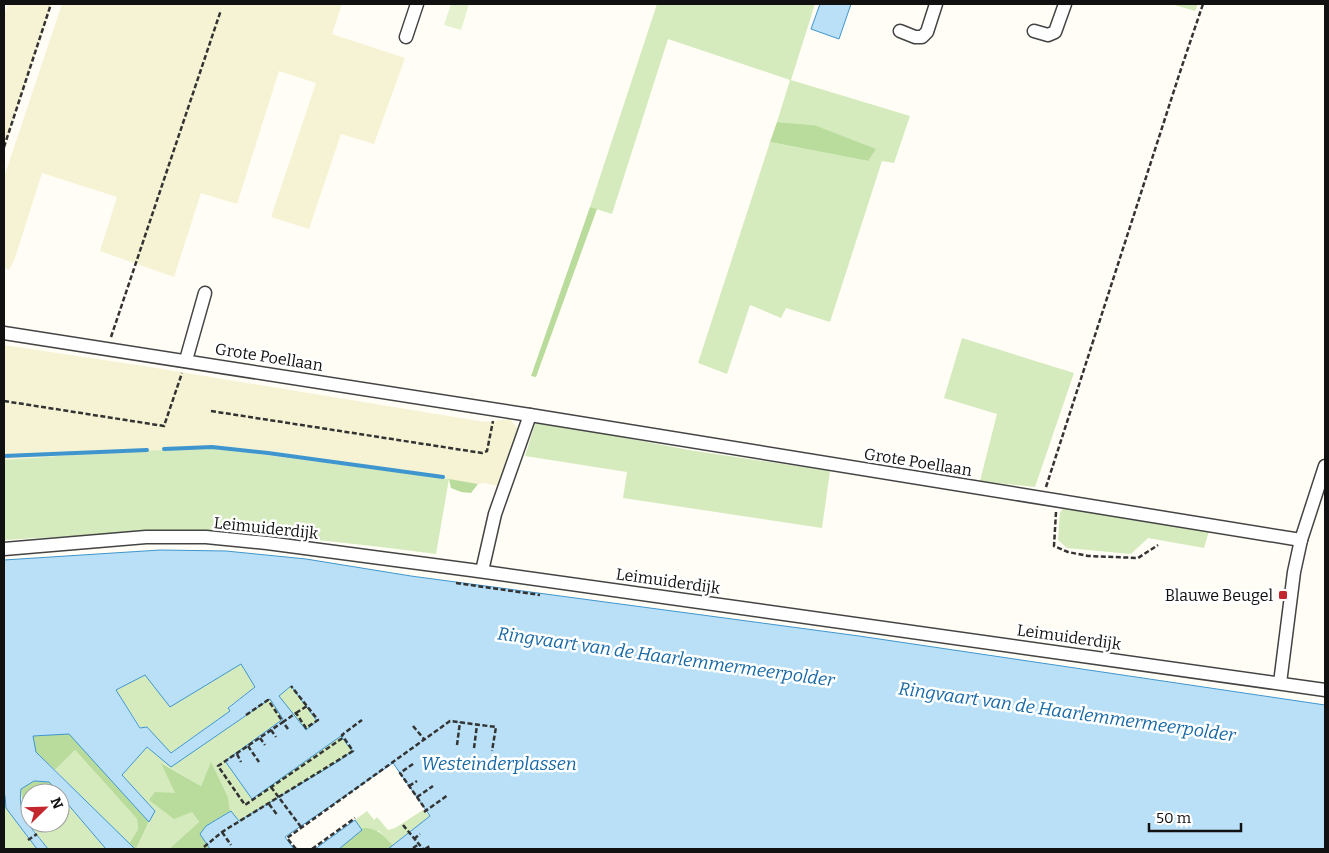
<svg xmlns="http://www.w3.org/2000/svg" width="1329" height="853" font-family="Bitter,serif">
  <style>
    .farmland { fill: #f6f3d4 }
    .green { fill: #d5ebbd }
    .forest { fill: #b9dc9c }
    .pitch { fill: #e6f2cf }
    .water { fill: #b9e0f7; stroke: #3f96cf; fill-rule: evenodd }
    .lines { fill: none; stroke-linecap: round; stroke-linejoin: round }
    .stream { stroke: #3f96cf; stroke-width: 4 }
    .minor-casing { stroke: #444; stroke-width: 15 }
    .path { stroke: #333; stroke-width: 2.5; stroke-dasharray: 5 2.5; stroke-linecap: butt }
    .minor { stroke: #fff; stroke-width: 12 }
    .poi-dot { fill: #c4262e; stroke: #fff; stroke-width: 2 }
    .labels { text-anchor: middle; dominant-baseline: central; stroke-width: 5; stroke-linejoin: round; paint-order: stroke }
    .street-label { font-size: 16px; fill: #111; stroke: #fff }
    .poi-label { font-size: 16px; fill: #111; stroke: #fff; text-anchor: end }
    .water-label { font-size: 18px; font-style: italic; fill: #1768a6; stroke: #fff }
  </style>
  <rect width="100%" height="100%" fill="#fffdf5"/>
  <!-- farmland -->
  <g class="farmland">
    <path d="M8,4H52L4,147V15Z"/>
    <path d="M62,4H342L332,34L405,58L374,144L341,134L309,229L271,217L316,83L279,71L237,204L201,193L174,277L100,251L117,197L42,173L15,258L9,270L4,268V177Z"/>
    <path d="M4,345L144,366L485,422L510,419L521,432L503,487L484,483L478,484L211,448L114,452L4,460Z"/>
  </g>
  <!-- green -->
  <g class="green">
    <path d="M657,4H815L791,80L910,116L894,163L882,161L830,322L786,308L781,318L750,305L727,374L698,363L770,142L868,161L814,125L777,122L790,80L668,39L612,214L590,207Z"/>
    <path d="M1171,4H1198L1195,11Z"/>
    <path d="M962,338L1074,373L1035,487L980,481L997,414L944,398Z"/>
    <path d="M542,422L689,450L830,471L822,528L623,498L627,472L525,456L535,424Z"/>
    <path d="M211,448L449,479L436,554C348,543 259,531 171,533C115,533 59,537 4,540V460L114,452Z"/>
    <path d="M1064,507L1209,531L1204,548L1148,538L1131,554L1067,548L1058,540L1060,513Z"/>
    <path d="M241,664L255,687L228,707L230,711L170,753L147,727L141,728L116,690L145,675L170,706L236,665Z"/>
    <path d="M292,686L318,721L306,731L279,696Z"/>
    <path d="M270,699L284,719L274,726L252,799L341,735L352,751L340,761L239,821L230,811L228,797L211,763L201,786L162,763L176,793L192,812L199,822L169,849H136L155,811L122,775L147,747L171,767Z"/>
    <path d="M75,750L137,819L138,829L129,844L55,770Z"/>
    <path d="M4,794L6,808L37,849H4Z"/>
    <path d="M62,798L106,849H48L23,816L30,818V823H60V799Z"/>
    <path d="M423,810L430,816L393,845L379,831L362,830L355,820L367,811L374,820L377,817L388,830L395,828Z"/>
  </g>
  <!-- forest -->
  <g class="forest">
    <path d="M777,122L814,125L876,149L868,161L770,142Z"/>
    <path d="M590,207L597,209L536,377L531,376Z"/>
    <path d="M449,479L478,484L471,493L461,492L451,488Z"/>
    <path d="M69,733L149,822L136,849L129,844L138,829L137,819L75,750L55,770L36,752L33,736Z"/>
    <path d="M211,762L228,797L230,811L206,826L200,834L210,849H169L199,822L192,812L174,819L149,800L155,792L175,793L161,763L201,786Z"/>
    <path d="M34,781L49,782L58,793H30V818L23,816L21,789Z"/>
    <path d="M363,828C378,828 383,835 393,845L388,849H339Z"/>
  </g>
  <!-- pitch -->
  <path class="pitch" d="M451,4H469L461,30L444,25Z"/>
  <!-- water -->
  <g class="water">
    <path d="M820,4H851L839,39L811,29Z"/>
    <path d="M160,550L226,551L306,559L411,576L859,636L1325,705V849H388L430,816L393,763L285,837L294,849H210L200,834L206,826L231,811L239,821L339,761L352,751L341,736L252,799L225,761L283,719L270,699L171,767L147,747L122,775L155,811L149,822L69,734L33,736L36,752L135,849H106L60,795V793L49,782L34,781L21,789C17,817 33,829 48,849H37L6,808L5,796L4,794V560ZM241,664L255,687L228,708L230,711L171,753L147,727L140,728L116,690L145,675L170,707ZM291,686L317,721L306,730L279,696Z"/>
    <path d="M355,820L362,830L339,849H315Z"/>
  </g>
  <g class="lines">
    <!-- stream -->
    <g class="stream">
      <path d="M164,449L212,447L268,453L443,477"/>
      <path d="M4,456L147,450"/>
    </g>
    <defs>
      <g id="minor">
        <path d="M900,31L915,37H922L927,32L936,4"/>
        <path d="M1034,31L1048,35L1055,32L1065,4"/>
        <path d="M406,37L417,4"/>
        <path d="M4,333L530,415L1301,540"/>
        <path d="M186,360L205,293"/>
        <path d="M4,549L146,537H206L267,543L471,570L1325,690"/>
        <path d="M482,571L495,514L530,415"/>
        <path d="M1280,683L1294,572L1301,540L1325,466"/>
      </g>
    </defs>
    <!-- minor casing -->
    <use href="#minor" class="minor-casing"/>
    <!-- path -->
    <g class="path">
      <path d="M4,147L51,4"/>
      <path d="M111,337L221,10"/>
      <path d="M4,401L164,426L182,373"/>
      <path d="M211,411L482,453L487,451L493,421"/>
      <path d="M1046,487L1181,69L1203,4"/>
      <path d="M1056,512L1054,546L1068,552L1088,556L1138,558L1158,545"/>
      <path d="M456,583L540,595"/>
      <path d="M296,713L307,706"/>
      <path d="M246,715L268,700L283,722L296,713L306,728L318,720L291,686"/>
      <path d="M413,726L424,739"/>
      <path d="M288,729L283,722L218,766L245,805L344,737"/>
      <path d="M271,730L276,737"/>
      <path d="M260,738L265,745"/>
      <path d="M457,745L460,722"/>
      <path d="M248,746L259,762"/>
      <path d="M474,748L477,725"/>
      <path d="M237,754L241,762"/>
      <path d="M413,764L400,773L426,810"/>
      <path d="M409,786L417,781"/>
      <path d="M271,787L301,827"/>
      <path d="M417,797L433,786"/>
      <path d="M269,804L278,816"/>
      <path d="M424,812L448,795"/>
      <path d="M403,825L423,849"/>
      <path d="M222,832L231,845"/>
      <path d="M414,839L420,834"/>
      <path d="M28,840L37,834"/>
      <path d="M204,847L222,832L353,751L342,735L362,720"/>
      <path d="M413,848L419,844"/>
      <path d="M296,849L287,838L450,721L496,727L492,751"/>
      <path d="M312,849L355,818"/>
      <path d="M425,849L430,846"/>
    </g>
    <!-- minor -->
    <use href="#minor" class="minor"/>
  </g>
  <!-- markers -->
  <rect class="poi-dot" x="1278" y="590" width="10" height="10" rx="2.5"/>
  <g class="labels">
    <!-- street labels -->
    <g class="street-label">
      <text transform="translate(269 357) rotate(9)">Grote Poellaan</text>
      <text transform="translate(918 462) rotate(9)">Grote Poellaan</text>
      <text transform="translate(266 528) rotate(6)">Leimuiderdijk</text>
      <text transform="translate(668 581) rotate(8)">Leimuiderdijk</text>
      <text transform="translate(1069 637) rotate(8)">Leimuiderdijk</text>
    </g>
    <!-- poi labels -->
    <g class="poi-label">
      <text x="1273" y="595">Blauwe Beugel</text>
    </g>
    <!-- water labels -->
    <g class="water-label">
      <text transform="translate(666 657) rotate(8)">Ringvaart van de Haarlemmermeerpolder</text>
      <text transform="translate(1067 712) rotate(8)">Ringvaart van de Haarlemmermeerpolder</text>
      <text x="499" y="764">Westeinderplassen</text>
    </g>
  </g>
  <!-- border -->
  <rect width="1329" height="853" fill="none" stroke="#111111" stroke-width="10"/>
  <!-- north arrow -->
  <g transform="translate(45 808) rotate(67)"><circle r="24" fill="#ffffff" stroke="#a0a0a0"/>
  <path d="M0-4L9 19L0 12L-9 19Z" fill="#c4262e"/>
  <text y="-8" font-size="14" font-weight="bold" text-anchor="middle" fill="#111111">N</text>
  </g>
  <!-- scale -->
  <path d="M1149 823v8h92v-8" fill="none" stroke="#111111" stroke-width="2.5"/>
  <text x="1156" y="823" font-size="15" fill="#111111" stroke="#ffffff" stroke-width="4" paint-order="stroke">50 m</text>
</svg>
